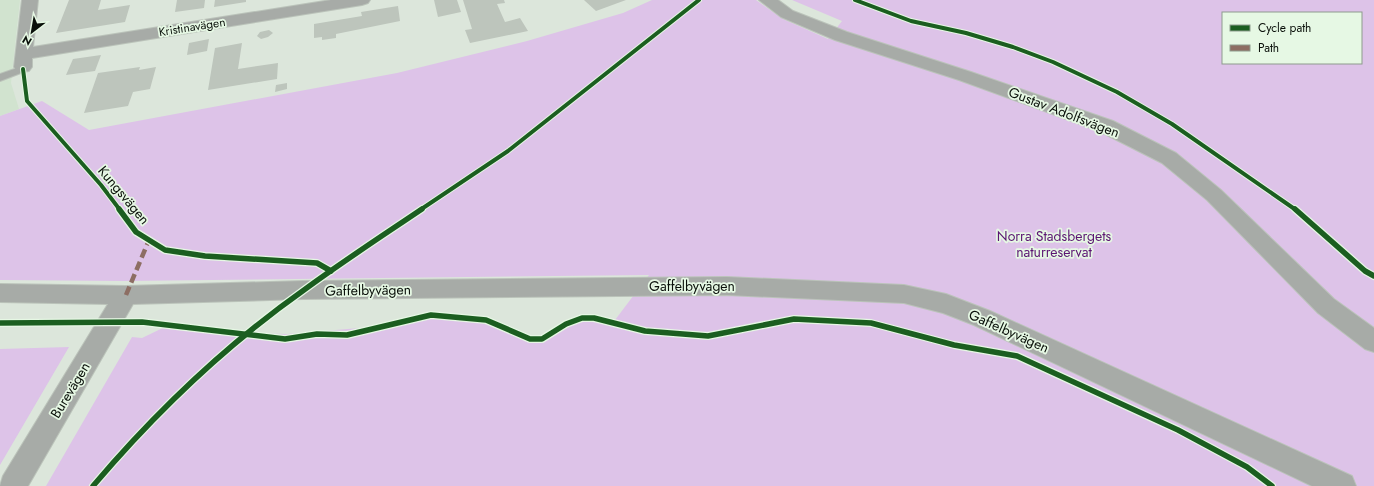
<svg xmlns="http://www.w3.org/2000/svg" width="1374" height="486" font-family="Jost,sans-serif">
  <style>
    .built { fill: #d1e3cf }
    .green { fill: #ddc3e8; fill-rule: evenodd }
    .building { fill: #bdc5bc }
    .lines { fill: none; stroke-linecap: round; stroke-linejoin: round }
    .lane-casing { stroke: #bbc3ba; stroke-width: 2 }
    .street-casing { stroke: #bbc3ba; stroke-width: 2 }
    .lane { fill: #a7aba7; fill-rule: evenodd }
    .street { fill: #a7aba7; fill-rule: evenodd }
    .quiet { stroke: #8d6e63; stroke-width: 4.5; stroke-dasharray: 9 4.5; stroke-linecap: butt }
    .cycleway-far1-casing { stroke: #e6f8e4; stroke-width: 6 }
    .cycleway-casing { stroke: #e6f8e4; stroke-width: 8 }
    .cycleway-far1 { stroke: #1b5e20; stroke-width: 4 }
    .cycleway { stroke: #1b5e20; stroke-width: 5.5 }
    .labels { text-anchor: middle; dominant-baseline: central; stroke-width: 3.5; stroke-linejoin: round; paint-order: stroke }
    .far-street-label { font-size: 12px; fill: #0a100a; stroke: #e6f8e4 }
    .street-label { font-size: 14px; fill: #0a100a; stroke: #e6f8e4 }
    .park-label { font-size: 14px; fill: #5b1372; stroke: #e6f8e4 }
  </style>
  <rect width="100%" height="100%" fill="#dce6db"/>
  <!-- built -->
  <path class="built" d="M0,0H20L11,83L19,109L0,116Z"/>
  <!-- green -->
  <g class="green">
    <path d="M652,0H756L783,19L828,39L842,21L792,0H1374V486H46L132,337L142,338L171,324L239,333L287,334L360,328L412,317L430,316L472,317L502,326L517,333L536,337L546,336L565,324L584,318L615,320L649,275L124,281L0,280V116L42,101L89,130L397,73L527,41L623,13ZM1223,13H1361V63H1223Z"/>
    <path d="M69,347L0,465V349Z"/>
  </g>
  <!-- building -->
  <g class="building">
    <path d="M69,0H101L98,10L130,5L125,22L56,33Z"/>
    <path d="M177,0H205L204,8L175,12Z"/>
    <path d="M215,0H246V2L214,7Z"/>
    <path d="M434,0H457L461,12L438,17Z"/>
    <path d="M463,0H504L505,3L497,4L505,22L520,18L528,31L470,43L465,30L472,29Z"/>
    <path d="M584,0H626L596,11Z"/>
    <path d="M398,6L400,21L336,34V38L322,40V37L314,38V24L362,16L361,12Z"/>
    <path d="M269,30L273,33L268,37L261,39L257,36L260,32Z"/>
    <path d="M209,39L207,51L187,55L189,43Z"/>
    <path d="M242,43L238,69L278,63L277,79L208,90L215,48Z"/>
    <path d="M101,55L95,71L66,75L73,59Z"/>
    <path d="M140,67L139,70L156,67L150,89L133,92L128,106L84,113L98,73Z"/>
    <path d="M287,83V89L275,92L276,85Z"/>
  </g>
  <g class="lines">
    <defs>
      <path id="lane" d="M23,66L28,69L26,71L0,81V74Z"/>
      <g id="street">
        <path d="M22,0H38L33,47L331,0H370L368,3L362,5L32,58V67L29,71L23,72L17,71L14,67Z"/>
        <path d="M759,0H778L793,11L847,32L971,72L1113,121L1176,153L1221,190L1334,299L1374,328V352L1365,349L1318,313L1207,200L1162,163L1099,131L959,80L835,40L781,17Z"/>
        <path d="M727,277L904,285L946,294L990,311L1352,476L1356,486H1312L974,325L943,313L904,303L727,295L303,299L133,304L28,486H0L3,476L108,304L0,302V284L126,286L303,281Z"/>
      </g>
    </defs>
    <!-- lane casing -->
    <use href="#lane" class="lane-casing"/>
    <!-- street casing -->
    <use href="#street" class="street-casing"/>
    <!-- lane -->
    <use href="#lane" class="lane"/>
    <!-- street -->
    <use href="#street" class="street"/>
    <!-- quiet -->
    <path class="quiet" d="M126,295L149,240"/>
    <defs>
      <g id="cycleway-far1">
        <path d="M855,0L911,21L966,33L1013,47L1053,62L1117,92L1172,124L1296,210"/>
        <path d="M23,69L27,101L101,185L120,210"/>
        <path d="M420,210L508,151L699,0"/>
      </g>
      <g id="cycleway">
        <path d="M119,209L136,232L165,250L205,256L317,263L331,271"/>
        <path d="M1295,209L1365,271L1374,276"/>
        <path d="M0,323L142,322L285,339L317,334L347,335L431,315L486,320L530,339H542L566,324L582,318H594L645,331L708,336L794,319L871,323L954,345L1017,356L1178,430L1247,467L1272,486"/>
        <path d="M93,486C155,413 226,345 304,290C342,262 382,236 422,209"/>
      </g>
    </defs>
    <!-- cycleway-far1 casing -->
    <use href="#cycleway-far1" class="cycleway-far1-casing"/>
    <!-- cycleway casing -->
    <use href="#cycleway" class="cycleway-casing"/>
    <!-- cycleway-far1 -->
    <use href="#cycleway-far1" class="cycleway-far1"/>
    <!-- cycleway -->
    <use href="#cycleway" class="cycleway"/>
  </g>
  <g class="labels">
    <!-- far-street labels -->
    <g class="far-street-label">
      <text transform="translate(192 27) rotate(-9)">Kristinavägen</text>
    </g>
    <!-- street labels -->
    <g class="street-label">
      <text transform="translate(1064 112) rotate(21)">Gustav Adolfsvägen</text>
      <text transform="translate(124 195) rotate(50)">Kungsvägen</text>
      <text x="692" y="286">Gaffelbyvägen</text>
      <text transform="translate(368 290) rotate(-1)">Gaffelbyvägen</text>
      <text transform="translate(1009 331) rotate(24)">Gaffelbyvägen</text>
      <text transform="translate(70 390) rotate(-59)">Burevägen</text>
    </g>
    <!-- park labels -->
    <g class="park-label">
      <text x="1054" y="236">Norra Stadsbergets<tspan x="1054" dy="16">naturreservat</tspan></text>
    </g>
  </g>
  <!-- legend -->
  <rect x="1222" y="12" width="140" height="52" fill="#e6f8e4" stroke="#8e9b8d"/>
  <rect x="1230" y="25" width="20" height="6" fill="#1b5e20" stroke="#8e9b8d"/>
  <text x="1258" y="32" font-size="12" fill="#0a100a">Cycle path</text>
  <rect x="1230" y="45" width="20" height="6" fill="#8d6e63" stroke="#8e9b8d"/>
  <text x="1258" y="52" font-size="12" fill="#0a100a">Path</text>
  <!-- north arrow -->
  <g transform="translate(32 32) rotate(211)" stroke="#e6f8e4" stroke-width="3" paint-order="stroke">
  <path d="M0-3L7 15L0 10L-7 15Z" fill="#0a100a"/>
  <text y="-6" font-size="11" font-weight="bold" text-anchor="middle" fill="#0a100a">N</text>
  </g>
</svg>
